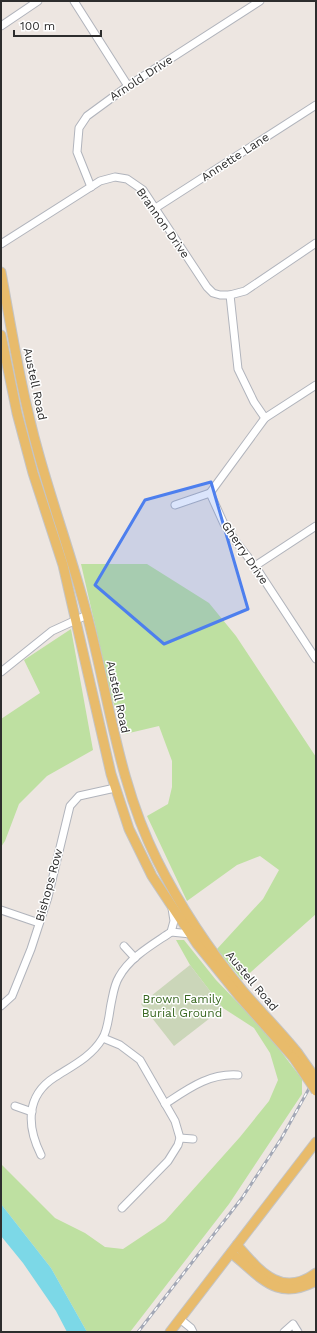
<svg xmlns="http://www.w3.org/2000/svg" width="317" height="1333" font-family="'Work Sans',sans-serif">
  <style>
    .green { fill: #bee0a1 }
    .cemetery { fill: #cbd6b9 }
    .water { fill: #7cd8e7 }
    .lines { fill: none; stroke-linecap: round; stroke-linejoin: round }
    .minor-casing { stroke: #b1b4bc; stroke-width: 9 }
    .major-casing { stroke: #c4c4c4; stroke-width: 11 }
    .minor { stroke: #fff; stroke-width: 7 }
    .major { stroke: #e8bb6b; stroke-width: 9 }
    .rail-casing { stroke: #a3a8b6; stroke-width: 3 }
    .rail { stroke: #fff; stroke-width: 1.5; stroke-dasharray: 4.5; stroke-linecap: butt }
    .major-bridge-casing { stroke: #c4c4c4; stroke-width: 11; stroke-linecap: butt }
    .major-bridge { stroke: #e8bb6b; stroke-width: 9 }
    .marked { fill: #4d7fee; fill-opacity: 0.2; stroke: #4d7fee; stroke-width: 3; stroke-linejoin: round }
    .labels { text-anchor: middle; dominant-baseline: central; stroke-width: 3; stroke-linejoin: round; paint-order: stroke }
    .street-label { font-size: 12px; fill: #2d2d2d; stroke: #fff }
    .park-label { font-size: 12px; fill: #386720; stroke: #fff }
  </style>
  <rect width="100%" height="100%" fill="#ede6e1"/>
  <!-- green -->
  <g class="green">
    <path d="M81,564H147L209,603L236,636L316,757V914L242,980L217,949L263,899L279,870L260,856L237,865L187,901L147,816L168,804L172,787V761L159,726L125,734L112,699Z"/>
    <path d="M71,629L93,750L47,776L19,804L5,841L1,847V719L40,693L24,660Z"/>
    <path d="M176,940H184L216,980L266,1032L302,1079V1094L229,1204L130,1332H87L51,1268L1,1204V1164L55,1218L85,1233L105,1247L123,1249L165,1221L240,1137L269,1101L278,1080L270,1053L254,1028L223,1008L190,965Z"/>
  </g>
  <!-- cemetery -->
  <path class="cemetery" d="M190,965L223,1008L174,1046L141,1004Z"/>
  <!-- water -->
  <path class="water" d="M1,1204L51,1268L87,1332H67L56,1311L23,1263L1,1236Z"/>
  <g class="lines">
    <defs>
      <g id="minor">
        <path d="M74,1L128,86"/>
        <path d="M1,26L38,1"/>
        <path d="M91,187L77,152L79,128L87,116L128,86L260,1"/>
        <path d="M154,209L316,105"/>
        <path d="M1,244L100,181L115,177L127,179L143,190L207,287L213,293L220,295H230L245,291L316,243"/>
        <path d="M230,295L238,369L254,402L265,418"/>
        <path d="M316,385L265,418L210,493L224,524L237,543L255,566L316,659"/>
        <path d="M175,505L210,493"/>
        <path d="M255,566L316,526"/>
        <path d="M1,672L52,631L87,615"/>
        <path d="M1,910L39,923"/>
        <path d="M171,932L191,934"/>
        <path d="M124,946L135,958"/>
        <path d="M1,1006L12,996L31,949L48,897L70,806L79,796L115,788"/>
        <path d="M103,1038L120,1045L140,1060L175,1121L180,1138L178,1145L168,1161L122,1208"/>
        <path d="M165,1104C188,1089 209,1073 238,1075"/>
        <path d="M15,1106L32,1112"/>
        <path d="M180,1138L193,1139"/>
        <path d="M41,1155C27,1127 25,1096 55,1077C72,1066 91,1057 102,1039C108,1031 109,1014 111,1004C113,995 114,985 119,977C130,957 152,945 171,932L174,921L172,908"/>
        <path d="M180,1319L191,1328L193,1332"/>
        <path d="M284,1332L293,1324L298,1332"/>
      </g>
      <g id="major">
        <path d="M1,272C12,333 22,395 39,455C54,509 73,561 87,615C109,697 118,782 157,860C180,906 210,951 243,991C261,1012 280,1031 297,1052"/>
        <path d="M1,335L17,413L33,473L63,565L111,774L129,829L152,876L197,944L239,996L293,1057"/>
        <path d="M237,1245C259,1270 281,1299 316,1273"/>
        <path d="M231,1253C260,1275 275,1303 316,1281"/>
        <path d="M170,1332L316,1142"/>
      </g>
    </defs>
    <!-- minor casing -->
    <use href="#minor" class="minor-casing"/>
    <!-- major casing -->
    <use href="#major" class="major-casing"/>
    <!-- minor -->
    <use href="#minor" class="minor"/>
    <!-- major -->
    <use href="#major" class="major"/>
    <defs>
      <path id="rail" d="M138,1332L242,1198L281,1139L316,1076"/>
    </defs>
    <!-- rail casing -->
    <use href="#rail" class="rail-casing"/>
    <!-- rail -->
    <use href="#rail" class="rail"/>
    <defs>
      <g id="major-bridge">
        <path d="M297,1052L316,1079"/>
        <path d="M293,1057L316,1091"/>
      </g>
    </defs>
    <!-- major-bridge casing -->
    <use href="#major-bridge" class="major-bridge-casing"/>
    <!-- major-bridge -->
    <use href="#major-bridge" class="major-bridge"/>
  </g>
  <!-- marked area -->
  <path class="marked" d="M211,482L248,609L164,644L95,585L145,500Z"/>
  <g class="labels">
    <!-- street labels -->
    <g class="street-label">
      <text transform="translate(141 78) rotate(-33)">Arnold Drive</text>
      <text transform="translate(235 157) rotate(-33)">Annette Lane</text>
      <text transform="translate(163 223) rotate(55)">Brannon Drive</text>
      <text transform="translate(35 384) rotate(78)">Austell Road</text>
      <text transform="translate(245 553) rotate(56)">Gherry Drive</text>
      <text transform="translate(118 697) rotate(78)">Austell Road</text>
      <text transform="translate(49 885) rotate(-75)">Bishops Row</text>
      <text transform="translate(252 981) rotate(50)">Austell Road</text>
    </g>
    <!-- park labels -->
    <g class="park-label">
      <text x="182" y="999">Brown Family<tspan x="182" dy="14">Burial Ground</tspan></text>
    </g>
  </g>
  <!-- border -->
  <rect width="317" height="1333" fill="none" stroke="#2d2d2d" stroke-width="4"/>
  <!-- scale -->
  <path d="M14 30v6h87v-6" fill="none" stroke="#2d2d2d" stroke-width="2"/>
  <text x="20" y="30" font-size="12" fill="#2d2d2d" stroke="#ffffff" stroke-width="3" paint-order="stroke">100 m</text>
</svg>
